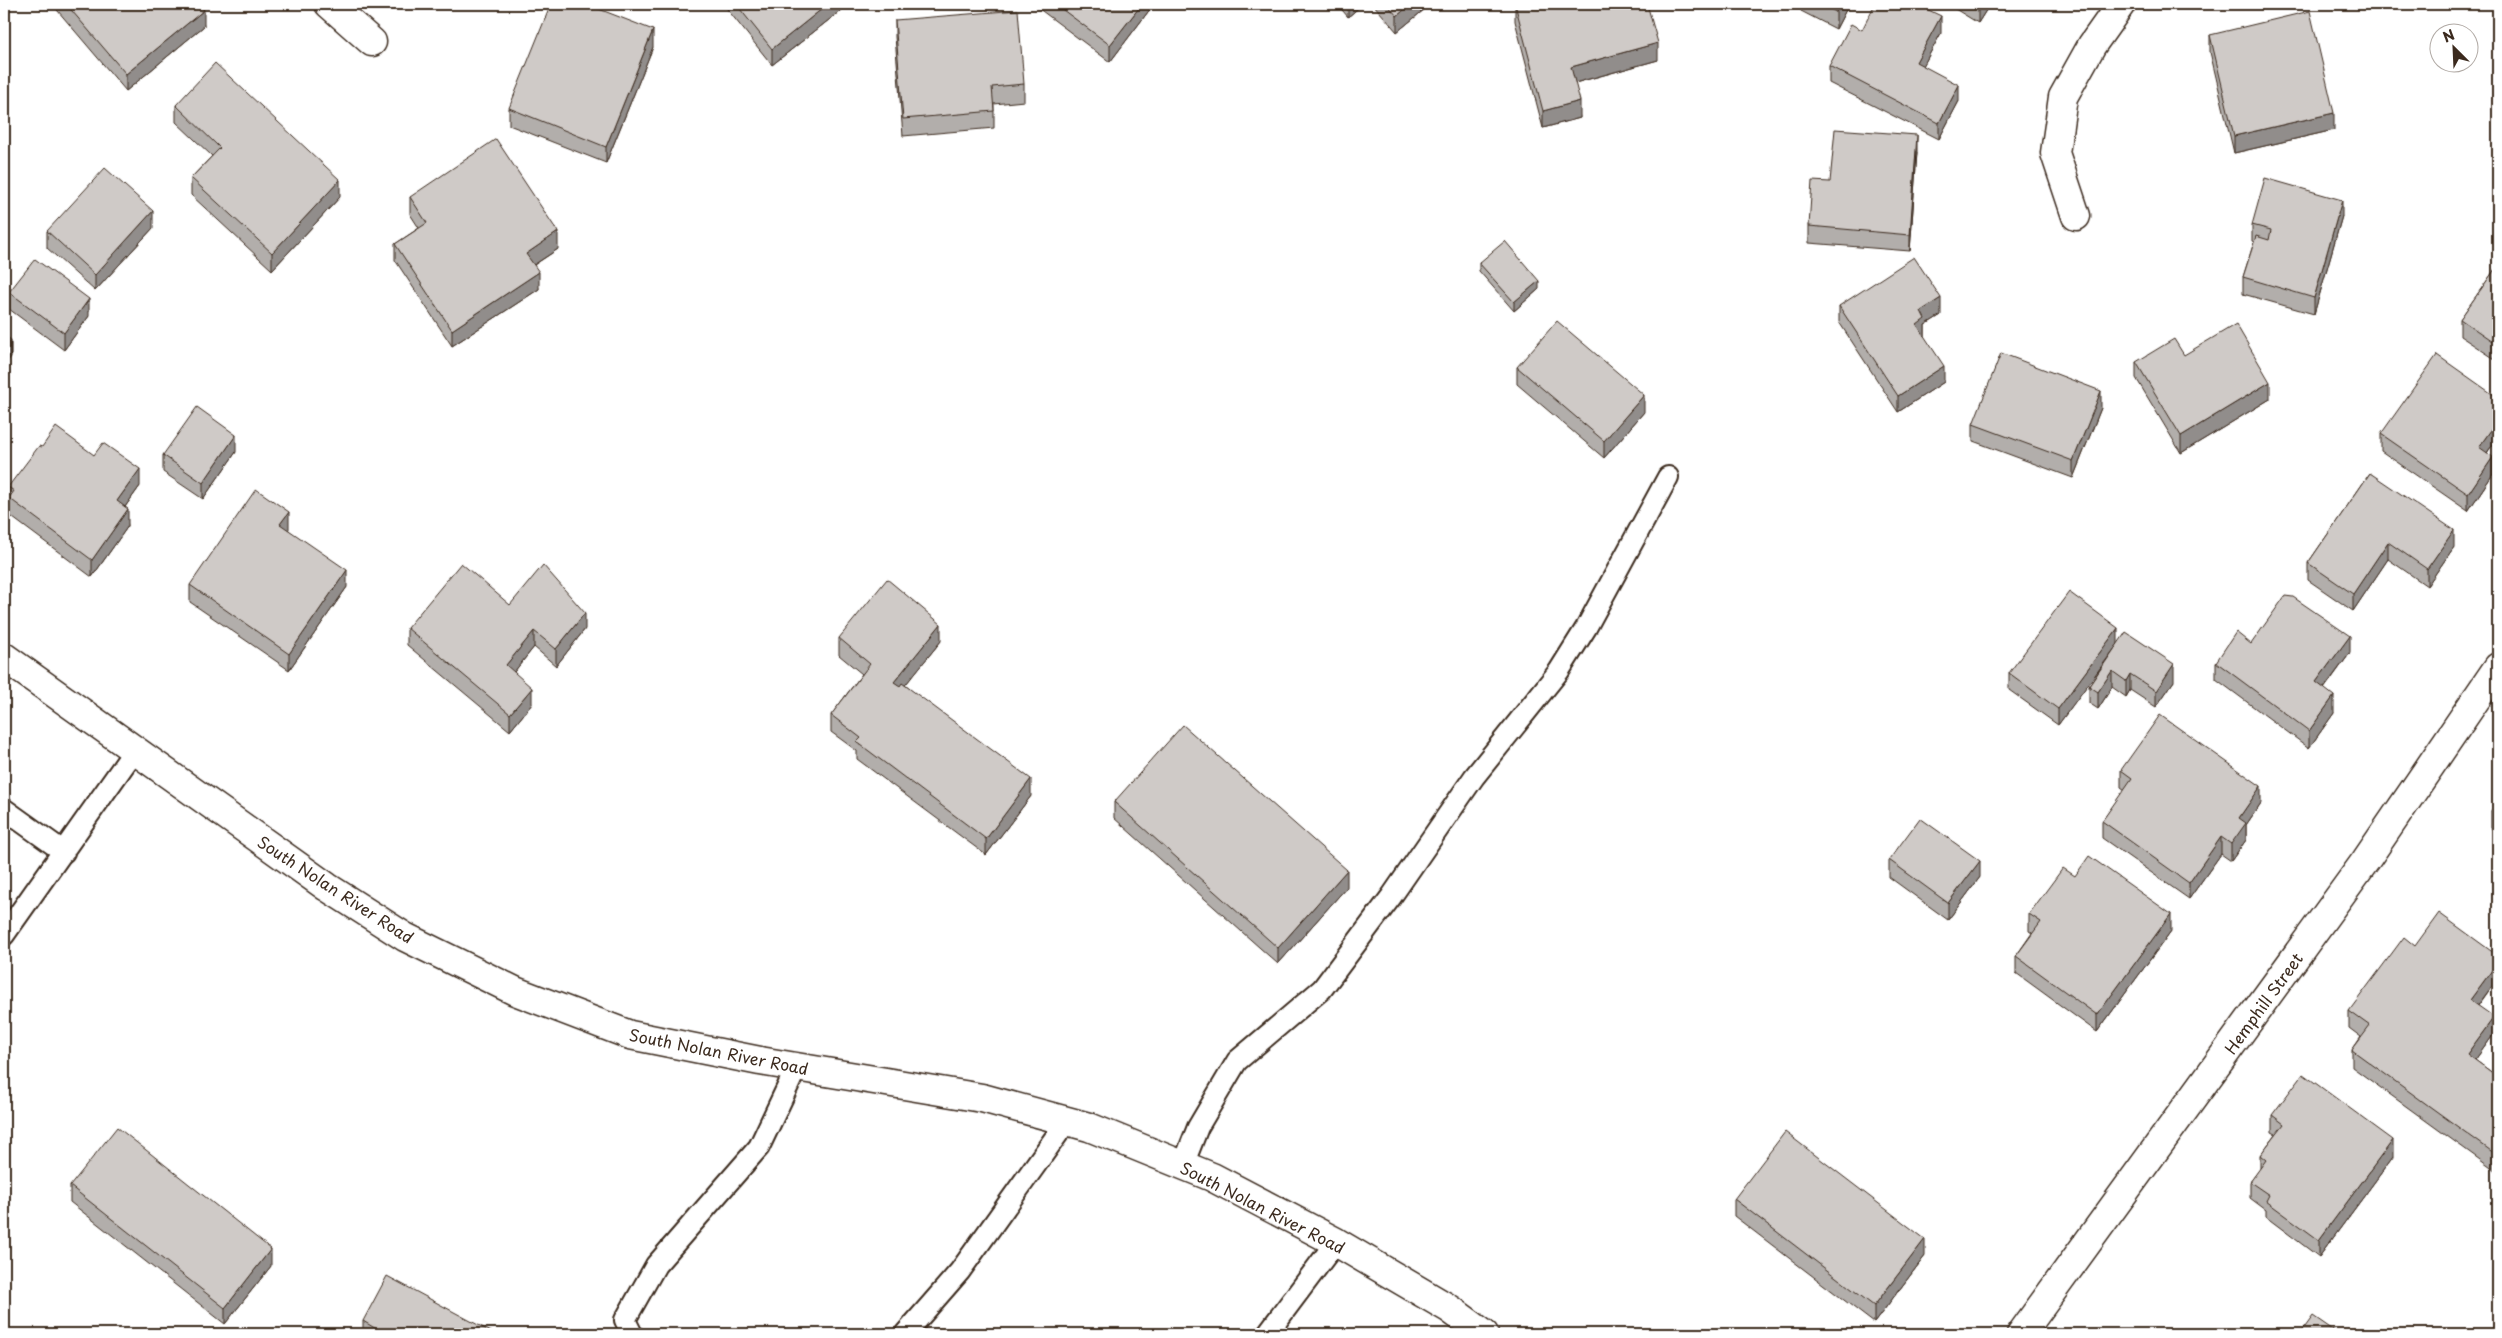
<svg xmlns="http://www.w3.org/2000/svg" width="2502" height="1338" font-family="'Playpen Sans',sans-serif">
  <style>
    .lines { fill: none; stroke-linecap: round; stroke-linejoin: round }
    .service-casing { stroke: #3b2a1e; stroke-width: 24 }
    .minor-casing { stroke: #3b2a1e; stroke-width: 31 }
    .secondary-casing { stroke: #3b2a1e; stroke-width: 31 }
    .service { stroke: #fff; stroke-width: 20 }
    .minor { stroke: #fff; stroke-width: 28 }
    .secondary { stroke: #fff; stroke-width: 28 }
    .wall { fill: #b2aeab; stroke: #3b2a1e }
    .shaded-wall { fill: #918d8b; stroke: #3b2a1e }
    .building { fill: #cfcac7; stroke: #3b2a1e }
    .labels { text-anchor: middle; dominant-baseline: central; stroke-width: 4.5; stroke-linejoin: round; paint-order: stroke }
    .street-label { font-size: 16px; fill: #3b2a1e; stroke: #fff }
  </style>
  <rect width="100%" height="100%" fill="#fff"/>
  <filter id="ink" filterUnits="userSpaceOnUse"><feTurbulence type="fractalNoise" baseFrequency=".02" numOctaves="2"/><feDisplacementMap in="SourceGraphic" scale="10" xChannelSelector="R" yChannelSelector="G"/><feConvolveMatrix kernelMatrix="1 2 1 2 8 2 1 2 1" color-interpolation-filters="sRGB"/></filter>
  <g filter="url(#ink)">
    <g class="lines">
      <defs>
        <g id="service">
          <path d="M4,809L64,852"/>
          <path d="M4,935L134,751"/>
          <path d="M1183,1165L1198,1127L1237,1061L1322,989L1391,897L1474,777L1559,671L1586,628L1668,477"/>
          <path d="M632,1334L625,1320L656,1265L759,1147L797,1067"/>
          <path d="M905,1334L960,1271L1067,1121"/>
          <path d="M1267,1334L1336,1242"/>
        </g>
        <g id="minor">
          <path d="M329,4L372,42"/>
          <path d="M2076,216L2055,153L2063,97L2092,45L2121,4"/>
          <path d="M2021,1334L2366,860L2498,667"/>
        </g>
        <path id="secondary" d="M4,657L327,887L405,937L515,991L630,1035L760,1061L982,1098L1089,1127L1212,1177L1336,1242L1450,1309L1484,1334"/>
      </defs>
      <!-- service casing -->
      <use href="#service" class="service-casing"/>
      <!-- minor casing -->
      <use href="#minor" class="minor-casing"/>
      <!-- secondary casing -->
      <use href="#secondary" class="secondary-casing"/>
      <!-- service -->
      <use href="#service" class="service"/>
      <!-- minor -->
      <use href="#minor" class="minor"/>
      <!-- secondary -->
      <use href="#secondary" class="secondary"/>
    </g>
    <!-- wall -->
    <g class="wall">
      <path d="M52,4H199L204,26L126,91Z"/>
      <path d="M723,4H849L772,65Z"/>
      <path d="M1034,4H1154L1110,62L1034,5Z"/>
      <path d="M1337,4H1363L1348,17Z"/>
      <path d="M1373,4H1431L1397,32Z"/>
      <path d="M1515,4L1658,60L1575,83L1580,118L1543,128L1515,21Z"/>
      <path d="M1801,4H1849L1836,29L1801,11Z"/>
      <path d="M1947,4H1990L1978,23Z"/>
      <path d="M895,20L1024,84V101L994,104V128L903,136L895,37Z"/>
      <path d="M1862,30L1941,33L1923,66L1959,101L1939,139L1829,83V66Z"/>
      <path d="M2210,35L2334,130L2234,153L2210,52Z"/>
      <path d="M653,47L606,163L509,125V108Z"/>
      <path d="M176,105L340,197L272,270L191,195V178L212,156L176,122Z"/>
      <path d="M1917,152L1910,251L1809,243V226L1830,182Z"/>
      <path d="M410,197L558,249L534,265L539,289L452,346L395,260V244L419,228L410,214Z"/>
      <path d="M2342,216L2314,314L2243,294V277L2254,242L2252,241V225Z"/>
      <path d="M153,228L95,291L47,248V231Z"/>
      <path d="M1479,263L1539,289L1514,311L1479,271Z"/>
      <path d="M2498,265V361L2460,336V319Z"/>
      <path d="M9,292L89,316L64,350L9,309Z"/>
      <path d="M1839,306L1941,315L1925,325V336L1924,337L1944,382L1898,412L1839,322Z"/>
      <path d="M2136,362L2270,399L2181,453L2136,378Z"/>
      <path d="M1517,367L1644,412L1604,458L1517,384Z"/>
      <path d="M2498,398V437L2487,453L2493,474L2468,511L2381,451V434Z"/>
      <path d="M2101,408L2073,478L1973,441V424Z"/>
      <path d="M236,452L203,499L163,472V455Z"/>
      <path d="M94,455L140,486L125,507L128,526L92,577L9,515L8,487Z"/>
      <path d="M2370,473L2454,547L2427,586L2388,559L2353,611L2308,580V563Z"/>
      <path d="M288,529L347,587L289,670L190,602V585L289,529Z"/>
      <path d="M510,605L585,629L556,666L534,647L514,672L532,704L510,731L407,645V628Z"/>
      <path d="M839,638L941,641L905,685L1031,796L986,855L857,759V751L831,732V715L862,674L839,655Z"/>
      <path d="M2118,644L2174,681L2156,707L2130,690L2126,697L2112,687L2098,709L2089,703V686L2112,651L2058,725L2009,690V673Z"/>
      <path d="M2251,644L2350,653L2324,689L2334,713L2309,748L2216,679V662Z"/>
      <path d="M2121,770L2261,803L2246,825V840L2231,861L2221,854L2189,899L2102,838V821L2125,790L2121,787Z"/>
      <path d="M2498,801V833L2491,828V811Z"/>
      <path d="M1114,802L1347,887L1278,964L1114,818Z"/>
      <path d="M1889,860L1980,877L1948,920L1889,877Z"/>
      <path d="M2029,914L2171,931L2097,1032L2016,973V956L2032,933L2029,931Z"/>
      <path d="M2415,946L2498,956V978L2478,1006L2494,1034L2475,1060L2498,1077V1173L2352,1067V1050L2361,1037L2349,1028V1011Z"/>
      <path d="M2272,1115L2393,1157L2319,1257L2266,1217V1210L2250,1198V1182L2260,1169V1155L2276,1134L2272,1132Z"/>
      <path d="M70,1186L271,1266L225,1324L70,1202Z"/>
      <path d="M1734,1199L1925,1256L1874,1323L1734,1216Z"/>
      <path d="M363,1321L495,1334H363Z"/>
    </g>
    <!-- shaded-wall -->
    <g class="shaded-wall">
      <path d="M828,4H849L772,65V49Z"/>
      <path d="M1142,4H1154L1110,62V45Z"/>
      <path d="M1348,4H1363L1348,17Z"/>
      <path d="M1411,4H1431L1397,32V16Z"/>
      <path d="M1840,4H1849L1836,29V12Z"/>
      <path d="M1980,4H1990L1978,23V6Z"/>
      <path d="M204,10V26L126,91V74Z"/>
      <path d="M1941,16V33L1916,79V62Z"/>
      <path d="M653,30V47L606,163V147Z"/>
      <path d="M1658,43V60L1571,84V67Z"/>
      <path d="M1959,85V101L1939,139V123Z"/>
      <path d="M1580,101V118L1543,128V111Z"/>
      <path d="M2334,113V130L2234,153V136Z"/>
      <path d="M1917,135V152L1910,251V235Z"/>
      <path d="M340,180V197L272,270V253Z"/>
      <path d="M2342,200V216L2314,314V298Z"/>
      <path d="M153,211V228L95,291V275Z"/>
      <path d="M558,232V249L526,270V254Z"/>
      <path d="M539,272V289L452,346V330Z"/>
      <path d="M1539,281V289L1514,311V302Z"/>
      <path d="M1941,298V315L1925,325V336L1917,342V325L1921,311Z"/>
      <path d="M89,299V316L64,350V333Z"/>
      <path d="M11,340V357L4,366V349Z"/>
      <path d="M1944,366V382L1898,412V396Z"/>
      <path d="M2270,382V399L2181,453V436Z"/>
      <path d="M2101,391V408L2073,478V461Z"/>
      <path d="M1644,395V412L1604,458V441Z"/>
      <path d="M2498,420V437L2479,464V447Z"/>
      <path d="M236,435V452L203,499V483Z"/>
      <path d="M2493,457V474L2468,511V494Z"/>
      <path d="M140,469V486L117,518V501Z"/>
      <path d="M128,509V526L92,577V560Z"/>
      <path d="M289,512V529L280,541V524Z"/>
      <path d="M2454,530V547L2427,586V569Z"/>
      <path d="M2388,542V559L2353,611V594Z"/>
      <path d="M347,570V587L289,670V654Z"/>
      <path d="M585,613V629L556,666V649Z"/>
      <path d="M941,624V641L894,699V682Z"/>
      <path d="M2118,628V644L2058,725V709Z"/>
      <path d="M534,631V647L506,682V665Z"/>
      <path d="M2350,636V653L2316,699V682Z"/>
      <path d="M2174,664V681L2156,707V691Z"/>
      <path d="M2112,671V687L2098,709V692Z"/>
      <path d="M2130,674V690L2126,697V681Z"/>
      <path d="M532,688V704L510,731V714Z"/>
      <path d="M2334,696V713L2309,748V731Z"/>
      <path d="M1031,779V796L986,855V839Z"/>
      <path d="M2261,786V803L2246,825V840L2231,861V844L2239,818Z"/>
      <path d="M2221,837V854L2189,899V883Z"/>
      <path d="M1980,861V877L1948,920V903Z"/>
      <path d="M1347,870V887L1278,964V948Z"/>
      <path d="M2171,914V931L2097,1032V1015Z"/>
      <path d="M2498,962V978L2470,1016V1000Z"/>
      <path d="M2494,1017V1034L2467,1071V1054Z"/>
      <path d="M2393,1140V1157L2319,1257V1240Z"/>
      <path d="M1925,1239V1256L1874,1323V1306Z"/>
      <path d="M271,1249V1266L225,1324V1308Z"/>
    </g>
    <!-- building -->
    <g class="building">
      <path d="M66,4H199L204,10L126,74Z"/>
      <path d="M551,4H586L653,30L606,147L509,108Z"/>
      <path d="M736,4H828L772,49Z"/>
      <path d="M1055,4H1142L1110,45Z"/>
      <path d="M1387,4H1411L1397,16Z"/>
      <path d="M1515,4H1647L1658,43L1571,67L1580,101L1543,111Z"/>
      <path d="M1820,4H1840L1836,12Z"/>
      <path d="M1875,4H1916L1941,16L1916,62L1959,85L1939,123L1829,66L1851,24L1862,30Z"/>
      <path d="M1018,10L1024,84L992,87L994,111L903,119L895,20Z"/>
      <path d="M2310,11L2334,113L2234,136L2210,35Z"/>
      <path d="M215,63L340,180L272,253L191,178L220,148L176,105Z"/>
      <path d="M1835,129L1917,135L1910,235L1809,226L1812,181L1830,182Z"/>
      <path d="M496,139L558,232L526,254L539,272L452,330L395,244L427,223L410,197Z"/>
      <path d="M105,168L153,211L95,275L47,231Z"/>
      <path d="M2265,178L2342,200L2314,298L2243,277L2256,236L2269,240L2271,230L2252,225Z"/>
      <path d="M1505,241L1539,281L1514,302L1479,263Z"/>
      <path d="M1914,257L1941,298L1921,311L1925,319L1917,325L1944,366L1898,396L1839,306Z"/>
      <path d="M35,259L89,299L64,333L9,292Z"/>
      <path d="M2498,265V345L2460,319Z"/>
      <path d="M1557,321L1644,395L1604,441L1517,367Z"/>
      <path d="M2236,324L2270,382L2181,436L2136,362L2174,339L2184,355Z"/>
      <path d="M4,335L11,340L4,349Z"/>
      <path d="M2001,353L2101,391L2073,461L1973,424Z"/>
      <path d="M2437,355L2498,398V420L2479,447L2493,457L2468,494L2381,434Z"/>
      <path d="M197,407L236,435L203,483L163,455Z"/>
      <path d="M56,427L94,455L103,443L140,469L117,501L128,509L92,560L9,498L14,491L8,487L39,446L42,447Z"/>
      <path d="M2370,473L2454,530L2427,569L2388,542L2353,594L2308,563Z"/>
      <path d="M256,489L289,512L280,524L347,570L289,654L190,585Z"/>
      <path d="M461,563L510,605L543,565L585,613L556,649L534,631L506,665L532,688L510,714L407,628Z"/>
      <path d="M887,579L941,624L894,682L900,686L902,683L1031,779L986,839L857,742L861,738L831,715L870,664L839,638Z"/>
      <path d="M2069,592L2118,628L2058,709L2009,673Z"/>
      <path d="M2285,596L2293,597L2350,636L2316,682L2334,696L2309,731L2216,662L2236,632L2251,644Z"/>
      <path d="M2126,632L2174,664L2156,691L2130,674L2126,681L2112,671L2098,692L2089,686Z"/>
      <path d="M2160,715L2261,786L2239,818L2246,823L2231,844L2221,837L2189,883L2102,821L2132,778L2121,770Z"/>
      <path d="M1183,725L1347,870L1278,948L1114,802Z"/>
      <path d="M2498,801V816L2491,811Z"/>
      <path d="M1920,818L1980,861L1948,903L1889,860Z"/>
      <path d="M2089,856L2171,914L2097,1015L2016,956L2041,922L2029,914L2063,868L2075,876Z"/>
      <path d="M2439,913L2498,956V962L2470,1000L2494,1017L2467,1054L2498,1077V1156L2352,1050L2370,1026L2349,1011L2404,937L2415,946Z"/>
      <path d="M2303,1074L2393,1140L2319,1240L2266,1201L2269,1195L2250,1182L2266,1160L2260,1155L2284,1124L2272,1115Z"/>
      <path d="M117,1127L271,1249L225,1308L70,1186Z"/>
      <path d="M1785,1132L1925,1239L1874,1306L1734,1199Z"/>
      <path d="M387,1276L495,1334H376L378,1330L363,1321Z"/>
      <path d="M2313,1316L2339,1334H2300Z"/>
    </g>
  </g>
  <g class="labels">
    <!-- street labels -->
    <g class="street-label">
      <text transform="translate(336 889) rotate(33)">South Nolan River Road</text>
      <text transform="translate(2263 1003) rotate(-54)">Hemphill Street</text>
      <text transform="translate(719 1051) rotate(11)">South Nolan River Road</text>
      <text transform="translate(1263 1207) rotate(27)">South Nolan River Road</text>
    </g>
  </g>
  <!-- margin -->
  <rect width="2502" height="1338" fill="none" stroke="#fff" stroke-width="20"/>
  <rect x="10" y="10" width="2482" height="1318" fill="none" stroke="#3b2a1e" stroke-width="2" filter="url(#ink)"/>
  <!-- north arrow -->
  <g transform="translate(2454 48) rotate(336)"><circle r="24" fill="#ffffff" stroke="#b1aaa5"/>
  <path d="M0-4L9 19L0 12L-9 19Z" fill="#3b2a1e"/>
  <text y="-8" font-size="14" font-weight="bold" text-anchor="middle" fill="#3b2a1e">N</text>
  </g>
</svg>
